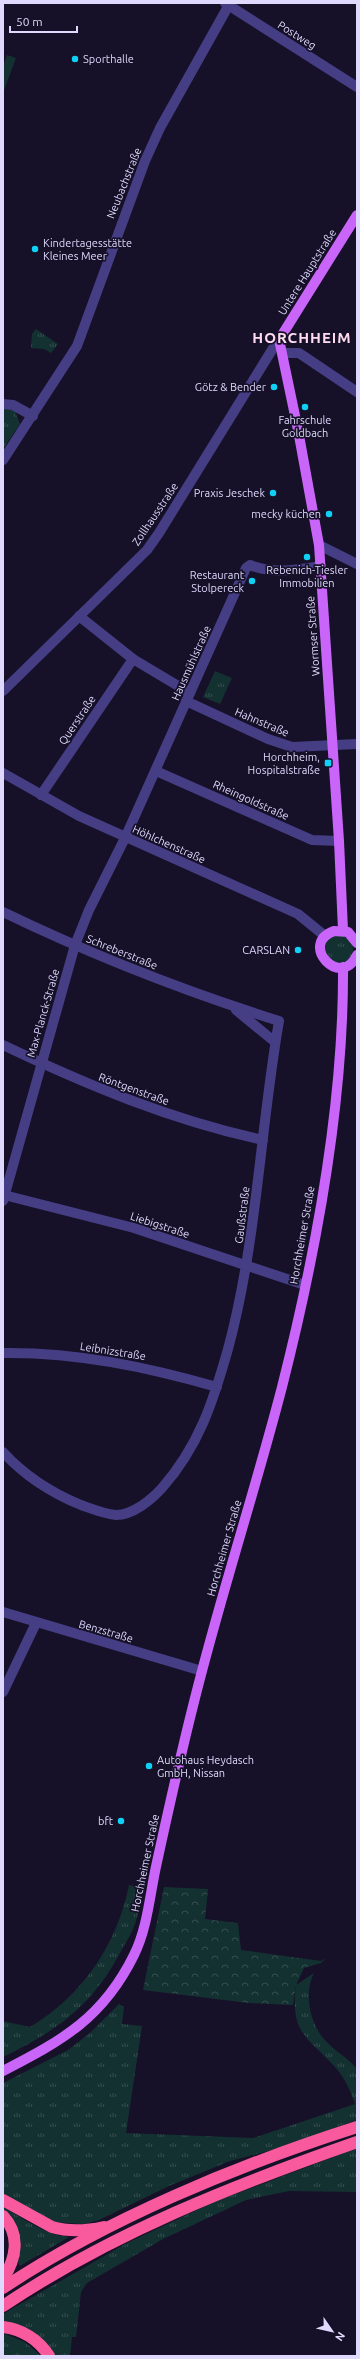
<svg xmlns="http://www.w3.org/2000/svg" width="360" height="2359" font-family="Ubuntu,sans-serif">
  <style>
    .grass { fill: url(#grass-tufts) }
    .forest { fill: url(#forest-crowns) }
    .garden { fill: #143131 }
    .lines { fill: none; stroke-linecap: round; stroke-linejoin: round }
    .minor { stroke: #453e85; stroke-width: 10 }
    .major { stroke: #ca65f9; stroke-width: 10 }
    .highway { stroke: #f85a9d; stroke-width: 12 }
    .poi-dot { fill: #0ed1f5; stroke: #161128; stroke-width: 1.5 }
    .labels { text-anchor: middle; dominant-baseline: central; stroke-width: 3.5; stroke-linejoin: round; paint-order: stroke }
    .street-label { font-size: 11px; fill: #dfd9fd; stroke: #161128 }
    .poi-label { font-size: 11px; fill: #dfd9fd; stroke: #161128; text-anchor: end }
    .district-label { font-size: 15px; font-weight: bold; letter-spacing: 1px; fill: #fedbef; stroke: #161128 }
  </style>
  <defs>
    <pattern id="grass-tufts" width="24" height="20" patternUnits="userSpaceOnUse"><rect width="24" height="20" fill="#143131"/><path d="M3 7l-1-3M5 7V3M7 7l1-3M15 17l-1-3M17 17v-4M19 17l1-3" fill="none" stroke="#364e50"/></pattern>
    <pattern id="forest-crowns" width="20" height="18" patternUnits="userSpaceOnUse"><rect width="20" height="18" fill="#143131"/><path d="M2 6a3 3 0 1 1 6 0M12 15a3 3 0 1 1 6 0" fill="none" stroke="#364e50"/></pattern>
  </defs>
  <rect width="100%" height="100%" fill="#161128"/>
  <!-- grass -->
  <g class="grass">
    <path d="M36,329L58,344L51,353L44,349L31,348L32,334Z"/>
    <path d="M3,407L15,411L20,424L3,449Z"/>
    <path d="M215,671L232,678L220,704L203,697Z"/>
    <circle cx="339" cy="949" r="14"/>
    <path d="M129,1885L143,1888C140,1900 139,1913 135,1924C132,1933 126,1942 121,1951C93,2005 57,2031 3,2057V2021L30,2027C82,1996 117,1945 129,1885Z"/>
    <path d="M314,1973C304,1992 309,2021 323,2038C333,2050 347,2057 357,2069V2120L269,2151L230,2161L169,2186L99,2220L84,2224L53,2222L3,2196V2083L68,2050L91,2032L119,2004L124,2007L122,2024L142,2026L126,2133L253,2138L355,2104C351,2092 345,2078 336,2068C307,2036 290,2034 296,1985Z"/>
    <path d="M357,2148V2192L289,2191L246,2200L163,2239L87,2283L81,2292L76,2337H72L70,2356H55C43,2334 26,2329 3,2322V2314L127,2243L214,2202Z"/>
    <path d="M3,2207C24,2219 45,2235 69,2237L20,2266L18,2262L20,2241L3,2211Z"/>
    <path d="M3,2333L25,2342L41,2356H3Z"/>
  </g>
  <!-- forest -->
  <path class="forest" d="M164,1887L208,1889L205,1919L238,1923L241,1950L321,1961L326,1958L321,1963L304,1968L296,1985L293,2005L249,2003L143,1990Z"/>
  <!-- garden -->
  <path class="garden" d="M7,55L16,58L3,93V66Z"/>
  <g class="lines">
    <!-- minor -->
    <g class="minor">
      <path d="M225,3L357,87"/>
      <path d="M282,353H299L357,392"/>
      <path d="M3,404L13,405L33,416"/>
      <path d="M3,460L77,346L145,161L160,128L230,3"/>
      <path d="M319,545L357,564"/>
      <path d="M79,616L133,659L190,693"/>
      <path d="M3,691L147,550L159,533L275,345L280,344"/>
      <path d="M186,701L268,739L292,747L357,744"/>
      <path d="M156,771L312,840L339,841"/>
      <path d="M3,773L79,816L298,914L325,936"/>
      <path d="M41,795L133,659"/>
      <path d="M3,912C92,955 184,991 279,1021C260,1130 257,1242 228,1349C213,1402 199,1446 162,1488C151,1500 133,1515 116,1515C104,1514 92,1509 81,1505C52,1493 24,1475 3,1452"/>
      <path d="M236,1010L275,1042"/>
      <path d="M3,1045C87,1085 171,1120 263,1140"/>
      <path d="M4,1195L134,1228L305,1285"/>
      <path d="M3,1201L75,945L89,910L125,838L246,568L250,565C273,574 297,570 321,566"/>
      <path d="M3,1353C76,1352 147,1367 217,1387"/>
      <path d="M3,1612L202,1671"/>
      <path d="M3,1692L36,1623"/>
    </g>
    <!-- major -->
    <g class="major">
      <path d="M343,930L339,841L319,545L298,430L280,344L282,335L357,215"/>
      <path d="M357,943L348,932L334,931C298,944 341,990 357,955"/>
      <path d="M3,2071C63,2040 103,2018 134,1955C148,1927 150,1892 157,1862C169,1807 181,1753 195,1698C221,1594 255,1491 282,1387C316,1253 344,1105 343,967"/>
    </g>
    <!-- highway -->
    <g class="highway">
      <path d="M3,2200L52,2227C69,2232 86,2231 104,2227"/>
      <path d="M3,2216C21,2235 16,2259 3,2279"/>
      <path d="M3,2288C107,2219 238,2165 357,2127"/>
      <path d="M3,2306C112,2233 234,2185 357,2142"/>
      <path d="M3,2327C22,2329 39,2340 49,2356"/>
    </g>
  </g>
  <!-- markers -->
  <g class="poi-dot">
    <circle cx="75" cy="59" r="4"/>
    <circle cx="35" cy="249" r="4"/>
    <circle cx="274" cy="387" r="4"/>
    <circle cx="305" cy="407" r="4"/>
    <circle cx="273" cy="493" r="4"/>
    <circle cx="329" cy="514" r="4"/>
    <circle cx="307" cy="557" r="4"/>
    <circle cx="252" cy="581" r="4"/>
    <rect x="324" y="759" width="8" height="8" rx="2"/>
    <circle cx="298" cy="950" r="4"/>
    <circle cx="149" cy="1766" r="4"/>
    <circle cx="121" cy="1821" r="4"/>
  </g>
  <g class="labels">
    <!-- street labels -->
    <g class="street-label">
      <text transform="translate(297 35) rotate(32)">Postweg</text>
      <text transform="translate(124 183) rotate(-68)">Neubachstraße</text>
      <text transform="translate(307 272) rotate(-58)">Untere Hauptstraße</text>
      <text transform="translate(155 514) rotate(-56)">Zollhausstraße</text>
      <text transform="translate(313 636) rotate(-94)">Wormser Straße</text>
      <text transform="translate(191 663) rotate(-66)">Hausmühlstraße</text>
      <text transform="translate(77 720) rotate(-56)">Querstraße</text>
      <text transform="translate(262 722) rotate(23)">Hahnstraße</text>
      <text transform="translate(251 800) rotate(24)">Rheingoldstraße</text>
      <text transform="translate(169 844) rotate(24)">Höhlchenstraße</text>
      <text transform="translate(122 952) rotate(22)">Schreberstraße</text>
      <text transform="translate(43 1013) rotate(-74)">Max-Planck-Straße</text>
      <text transform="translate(134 1089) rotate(20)">Röntgenstraße</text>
      <text transform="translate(242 1215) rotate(-83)">Gaußstraße</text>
      <text transform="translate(160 1225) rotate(18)">Liebigstraße</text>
      <text transform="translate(302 1235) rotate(-80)">Horchheimer Straße</text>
      <text transform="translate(113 1351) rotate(9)">Leibnizstraße</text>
      <text transform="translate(224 1548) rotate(-74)">Horchheimer Straße</text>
      <text transform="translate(106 1631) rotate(16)">Benzstraße</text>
      <text transform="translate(145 1863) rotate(-78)">Horchheimer Straße</text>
    </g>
    <!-- poi labels -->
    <g class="poi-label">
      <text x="83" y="59" text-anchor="start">Sporthalle</text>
      <text x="43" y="243" text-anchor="start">Kindertagesstätte<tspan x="43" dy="13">Kleines Meer</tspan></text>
      <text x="266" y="387">Götz &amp; Bender</text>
      <text x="305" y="420" text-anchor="middle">Fahrschule<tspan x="305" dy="13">Goldbach</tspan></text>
      <text x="265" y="493">Praxis Jeschek</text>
      <text x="321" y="514">mecky küchen</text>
      <text x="307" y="570" text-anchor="middle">Rebenich-Tiesler<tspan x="307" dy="13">Immobilien</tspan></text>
      <text x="244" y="575">Restaurant<tspan x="244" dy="13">Stolpereck</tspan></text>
      <text x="320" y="757">Horchheim,<tspan x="320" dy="13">Hospitalstraße</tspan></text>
      <text x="290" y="950">CARSLAN</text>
      <text x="157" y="1760" text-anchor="start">Autohaus Heydasch<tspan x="157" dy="13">GmbH, Nissan</tspan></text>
      <text x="113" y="1821">bft</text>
    </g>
    <!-- district labels -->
    <g class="district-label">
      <text x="302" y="337">HORCHHEIM</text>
    </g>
  </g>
  <!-- border -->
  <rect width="360" height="2359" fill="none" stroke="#dfd9fd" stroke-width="8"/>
  <!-- north arrow -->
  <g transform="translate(332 2331) rotate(124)" stroke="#161128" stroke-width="3" paint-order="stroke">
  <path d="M0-3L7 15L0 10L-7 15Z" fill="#dfd9fd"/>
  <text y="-6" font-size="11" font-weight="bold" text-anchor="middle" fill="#dfd9fd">N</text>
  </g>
  <!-- scale -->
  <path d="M10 26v6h67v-6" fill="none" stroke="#dfd9fd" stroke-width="2"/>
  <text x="16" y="26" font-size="12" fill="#dfd9fd" stroke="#161128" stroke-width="3" paint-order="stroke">50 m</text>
</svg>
